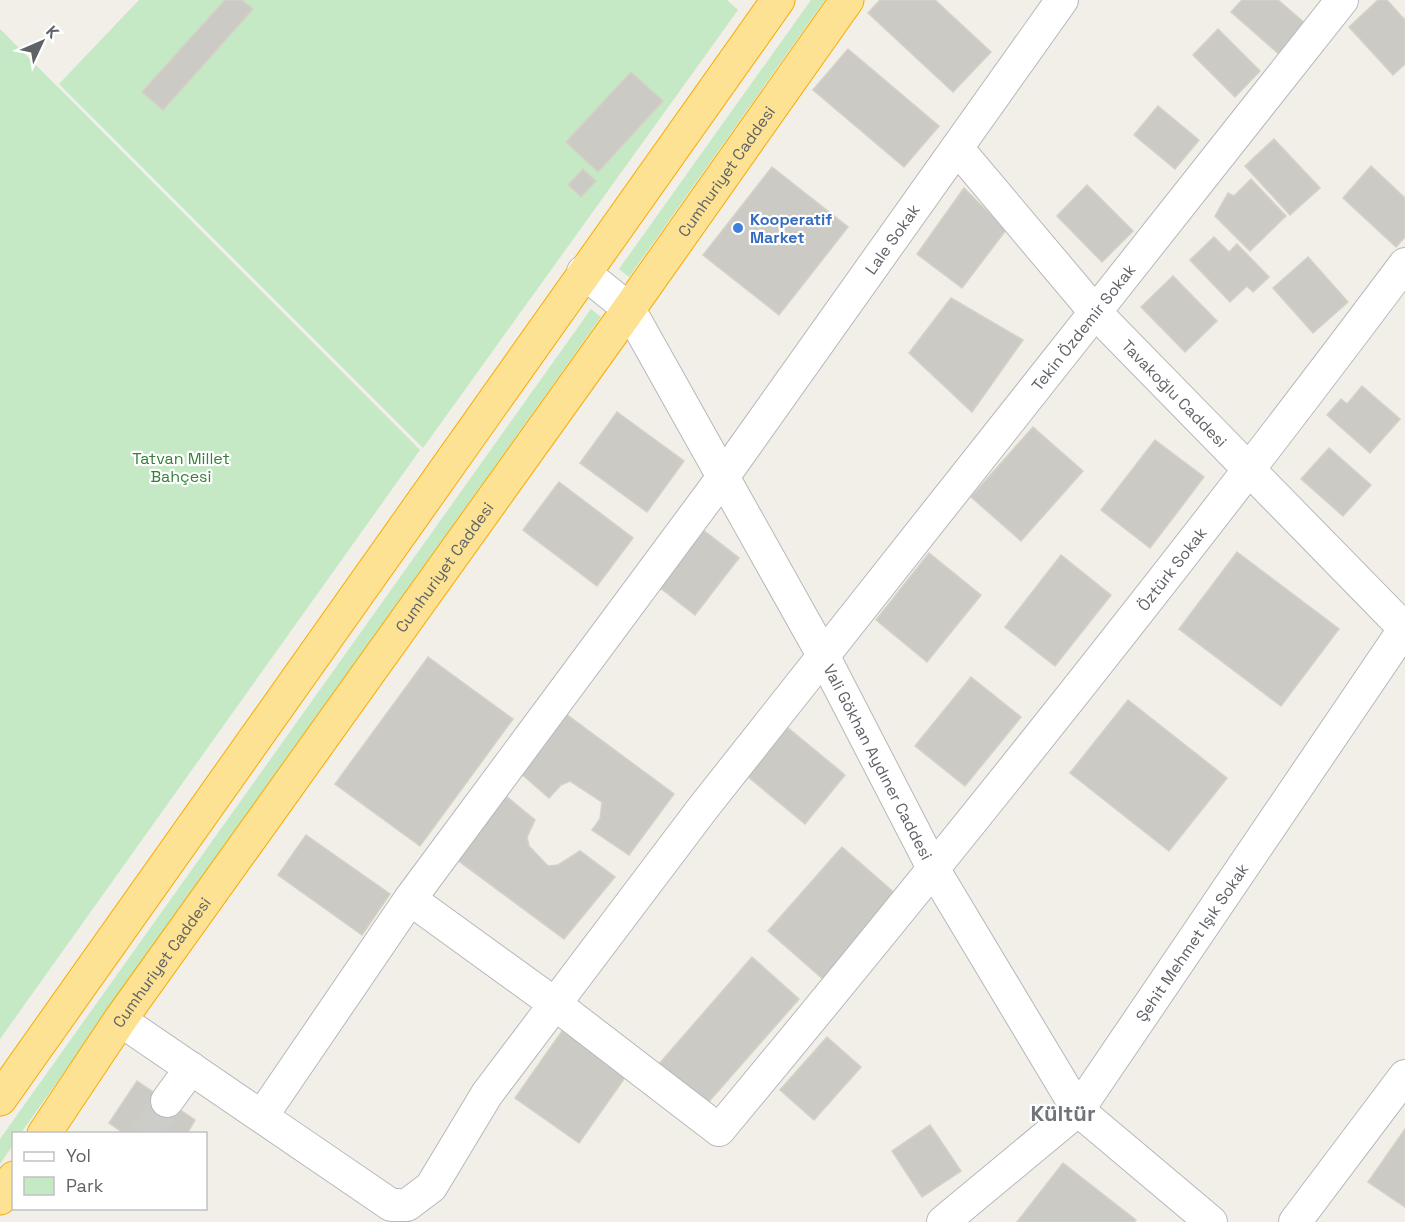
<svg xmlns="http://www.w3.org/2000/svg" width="1405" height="1222" font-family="'Space Grotesk',sans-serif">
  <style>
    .green { fill: #c5e8c5 }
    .building { fill: #cccac5; stroke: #d6d1c6; stroke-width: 1.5 }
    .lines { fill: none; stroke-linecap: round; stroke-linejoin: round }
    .minor-tunnel { stroke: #ccccc8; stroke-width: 32; stroke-dasharray: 32 16; stroke-linecap: butt }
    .minor-casing { stroke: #b5b8bc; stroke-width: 34 }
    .highway-casing { stroke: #f9ab00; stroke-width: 35 }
    .minor { stroke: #fff; stroke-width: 32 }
    .highway { stroke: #fde293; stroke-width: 33 }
    .shop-dot { fill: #3f7fe0; stroke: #fff; stroke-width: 2 }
    .labels { text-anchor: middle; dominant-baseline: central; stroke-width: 4.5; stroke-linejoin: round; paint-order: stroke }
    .street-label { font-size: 16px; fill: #5f6368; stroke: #fff }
    .shop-label { font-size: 16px; font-weight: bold; fill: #366cbe; stroke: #fff; text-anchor: start }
    .park-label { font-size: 16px; fill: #348238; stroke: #fff }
    .district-label { font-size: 22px; font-weight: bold; fill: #70757a; stroke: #fff }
  </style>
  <rect width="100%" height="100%" fill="#f1efe8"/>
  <!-- green -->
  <g class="green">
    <path d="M139,0H727L738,10L423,448L59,84Z"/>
    <path d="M811,0H825L629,277L619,269Z"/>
    <path d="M0,29L420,450L0,1039Z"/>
    <path d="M591,309L601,317L21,1133L14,1134L13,1145L0,1164V1139Z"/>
  </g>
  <!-- building -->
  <g class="building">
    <path d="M225,0H242L253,9L163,110L142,92Z"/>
    <path d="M880,0H935L991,52L953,92L868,13Z"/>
    <path d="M1242,0H1278L1306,24L1280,55L1231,12Z"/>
    <path d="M1378,0H1387L1405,20V64L1393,75L1349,27Z"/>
    <path d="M1218,29L1260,71L1235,97L1193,55Z"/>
    <path d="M848,49L939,126L904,167L813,90Z"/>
    <path d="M631,72L663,101L598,172L566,142Z"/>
    <path d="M1158,106L1199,140L1175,169L1134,135Z"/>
    <path d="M1274,139L1320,188L1290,215L1245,166Z"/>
    <path d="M1371,166L1405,198V237L1396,247L1343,198Z"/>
    <path d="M772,167L848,227L779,315L703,255Z"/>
    <path d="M583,169L596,181L581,197L568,185Z"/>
    <path d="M1251,179L1286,216L1250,251L1215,216L1228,193L1234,196Z"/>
    <path d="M1087,185L1133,231L1102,262L1057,216Z"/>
    <path d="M964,188L1006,230L962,288L917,254Z"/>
    <path d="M1214,237L1229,252L1237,244L1269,277L1253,292L1247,286L1230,302L1190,260Z"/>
    <path d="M1308,257L1348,302L1313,333L1273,288Z"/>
    <path d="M1173,276L1217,321L1185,352L1141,307Z"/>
    <path d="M951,298L1023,340L972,412L909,353Z"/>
    <path d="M1362,386L1400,419L1370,453L1327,415L1341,399L1347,404Z"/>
    <path d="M617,412L684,461L647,512L580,463Z"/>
    <path d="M1033,427L1083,471L1021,541L971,497Z"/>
    <path d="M1155,440L1204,477L1150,548L1101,510Z"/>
    <path d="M1329,448L1371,485L1343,516L1301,479Z"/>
    <path d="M559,482L633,538L597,586L523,530Z"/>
    <path d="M698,526L739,558L695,615L654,583Z"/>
    <path d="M1237,552L1339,629L1281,706L1179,629Z"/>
    <path d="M929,553L981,595L927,662L876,620Z"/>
    <path d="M1061,555L1111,595L1055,666L1005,627Z"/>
    <path d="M428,657L513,719L420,846L335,784Z"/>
    <path d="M971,677L1021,717L965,786L915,746Z"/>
    <path d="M1128,700L1227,778L1169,851L1070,773Z"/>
    <path d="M562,711L674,794L629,855L592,830L600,819L602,802L570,781L561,785L549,798L518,771Z"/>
    <path d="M787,727L845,775L805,824L747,776Z"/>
    <path d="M501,792L535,820L527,837L529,846L548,866L558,865L580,851L615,877L564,939L452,856Z"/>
    <path d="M306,835L390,894L362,935L278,875Z"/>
    <path d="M842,847L897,895L824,980L768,931Z"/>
    <path d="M752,957L799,999L706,1105L659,1064Z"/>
    <path d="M567,1024L631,1069L579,1143L515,1098Z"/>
    <path d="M827,1037L861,1067L814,1120L780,1090Z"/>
    <path d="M137,1081L195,1120L187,1134H125L109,1123Z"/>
    <path d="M930,1125L961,1171L922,1197L892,1151Z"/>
    <path d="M1405,1129V1207L1368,1182Z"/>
    <path d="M1063,1163L1136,1220L1134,1222H1017Z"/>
  </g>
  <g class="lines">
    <!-- minor-tunnel -->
    <path class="minor-tunnel" d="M145,1134L167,1101"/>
    <defs>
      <g id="minor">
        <path id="s1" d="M957,148L1096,313L1405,629"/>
        <path id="s2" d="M583,272L629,309L824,657L934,870L1078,1110L1211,1222"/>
        <path id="s3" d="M410,899L555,1004L719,1130C955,846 1184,559 1405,264"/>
        <path id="s4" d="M120,1020L391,1205H407L431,1187L487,1094L703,808L1342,0"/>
        <path d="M167,1101L191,1068"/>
        <path id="s5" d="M262,1116L410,899L723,477L1062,0"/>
        <path id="s6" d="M943,1222L1078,1110L1405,628"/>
        <path d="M1295,1222L1405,1076"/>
      </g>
      <g id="highway">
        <path d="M0,1099L778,0"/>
        <path id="s7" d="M44,1134L120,1020L629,309L847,0"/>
        <path d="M0,1198L14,1178"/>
      </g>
    </defs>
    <!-- minor casing -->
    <use href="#minor" class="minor-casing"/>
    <!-- highway casing -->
    <use href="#highway" class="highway-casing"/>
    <!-- minor -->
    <use href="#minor" class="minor"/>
    <!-- highway -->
    <use href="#highway" class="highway"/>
  </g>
  <!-- markers -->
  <circle class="shop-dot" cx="738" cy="228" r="6"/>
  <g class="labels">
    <!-- street labels -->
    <g class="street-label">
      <text stroke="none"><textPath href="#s7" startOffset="1180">Cumhuriyet Caddesi</textPath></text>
      <text stroke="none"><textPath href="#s5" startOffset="1080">Lale Sokak</textPath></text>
      <text stroke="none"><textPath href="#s4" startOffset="1454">Tekin Özdemir Sokak</textPath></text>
      <text stroke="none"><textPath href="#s1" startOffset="328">Tavakoğlu Caddesi</textPath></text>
      <text stroke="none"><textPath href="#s7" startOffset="694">Cumhuriyet Caddesi</textPath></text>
      <text stroke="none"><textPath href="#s3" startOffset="1107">Öztürk Sokak</textPath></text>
      <text stroke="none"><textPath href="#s2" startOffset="576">Vali Gökhan Aydıner Caddesi</textPath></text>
      <text stroke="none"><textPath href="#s6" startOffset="378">Şehit Mehmet Işık Sokak</textPath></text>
      <text stroke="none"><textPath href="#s7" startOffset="208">Cumhuriyet Caddesi</textPath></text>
    </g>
    <!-- shop labels -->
    <g class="shop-label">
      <text x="750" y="219">Kooperatif<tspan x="750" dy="18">Market</tspan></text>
    </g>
    <!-- park labels -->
    <g class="park-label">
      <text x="181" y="458">Tatvan Millet<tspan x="181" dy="18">Bahçesi</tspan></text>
    </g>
    <!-- district labels -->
    <g class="district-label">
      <text x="1063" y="1113">Kültür</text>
    </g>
  </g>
  <!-- legend -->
  <rect x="12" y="1132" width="195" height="78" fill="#ffffff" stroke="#bfc1c3" stroke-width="1.5"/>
  <rect x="24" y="1152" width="30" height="9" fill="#ffffff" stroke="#bfc1c3" stroke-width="1.5"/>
  <text x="66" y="1162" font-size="18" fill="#5f6368">Yol</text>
  <rect x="24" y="1177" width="30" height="18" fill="#c5e8c5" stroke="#bfc1c3" stroke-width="1.5"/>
  <text x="66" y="1192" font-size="18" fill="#5f6368">Park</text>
  <!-- north arrow -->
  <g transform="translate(42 42) rotate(46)" stroke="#ffffff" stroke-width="4.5" paint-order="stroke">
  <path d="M0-4.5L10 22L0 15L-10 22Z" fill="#5f6368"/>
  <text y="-9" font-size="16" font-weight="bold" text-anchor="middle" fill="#5f6368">K</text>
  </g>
</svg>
